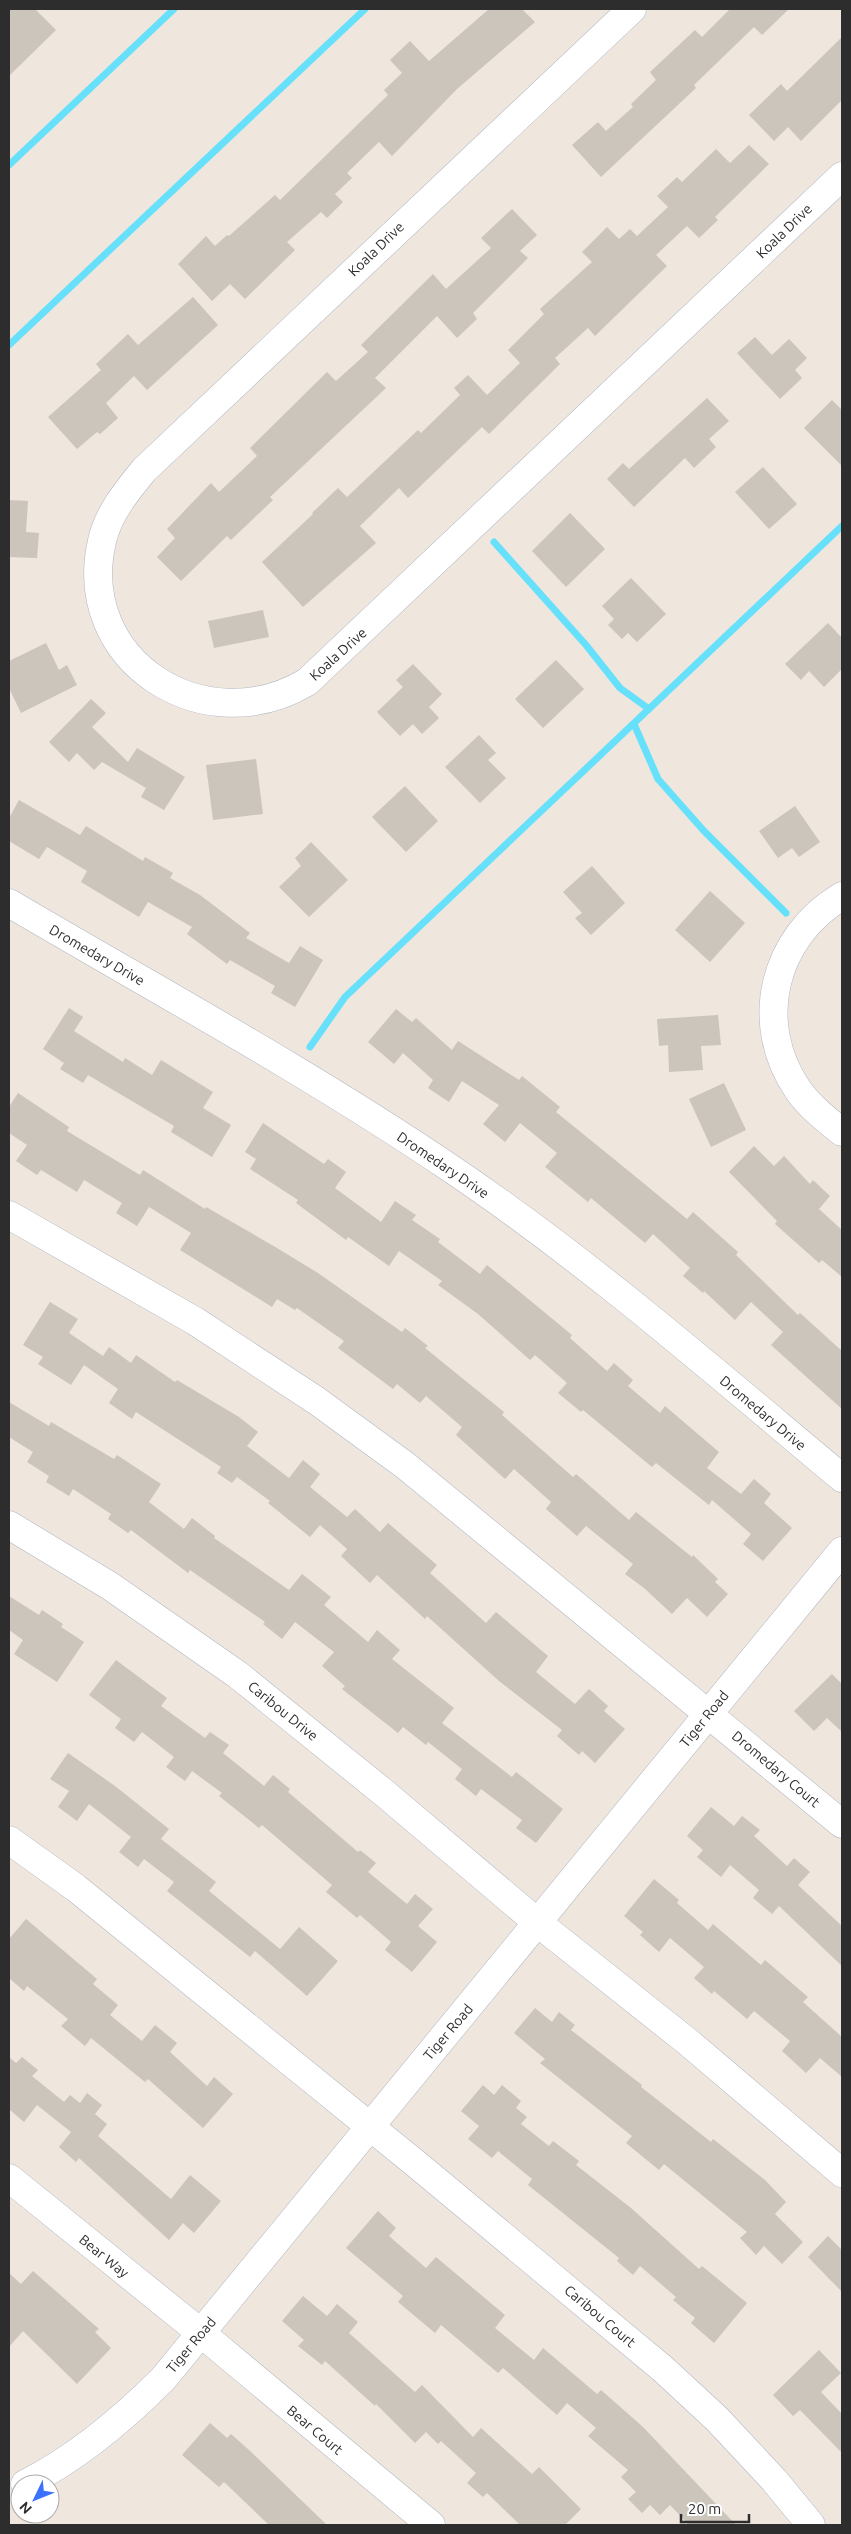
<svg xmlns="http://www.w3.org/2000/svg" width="851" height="2534" font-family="Ubuntu,sans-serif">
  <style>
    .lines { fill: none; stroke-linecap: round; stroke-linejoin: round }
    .stream { stroke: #67e1fb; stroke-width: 7 }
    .building { fill: #cbc5bc }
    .minor-casing { stroke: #b2b6c2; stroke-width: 29 }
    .minor { stroke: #fff; stroke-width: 28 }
    .labels { text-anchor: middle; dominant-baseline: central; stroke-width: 5; stroke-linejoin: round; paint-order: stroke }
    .street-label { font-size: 14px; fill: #2d2d2d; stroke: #fff }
  </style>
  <rect width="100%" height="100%" fill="#efe6de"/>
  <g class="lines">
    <!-- stream -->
    <g class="stream">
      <path d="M9,165L174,9"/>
      <path d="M9,345L365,9"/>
      <path d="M494,542L586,645L620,688L649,709"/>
      <path d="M634,724L658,779L704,831L786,913"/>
      <path d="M310,1047L345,997L842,526"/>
    </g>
  </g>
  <!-- building -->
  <g class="building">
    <path d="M9,9H35L56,30L9,76Z"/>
    <path d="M489,9H522L535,22L457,89L392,156L379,142L347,173L352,178L335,194L343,202L327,218L321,212L287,242L295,250L245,299L230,284L212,301L178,264L206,236L215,246L227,235L229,236L275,195L280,200L388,95L384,90L402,73L390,60L410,41L429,61Z"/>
    <path d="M730,9H789L762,35L754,27L694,85L696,88L601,177L572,145L598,122L606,131L633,107L631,104L656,80L650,72L695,30L702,37Z"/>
    <path d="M842,37V100L801,141L788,127L774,141L749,115L781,84L787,91Z"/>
    <path d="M749,145L769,164L715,217L718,220L699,238L687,226L656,255L667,266L595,336L588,328L555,358L560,364L489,434L482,427L408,498L399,488L360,526L376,543L303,607L262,562L313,514L312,513L338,488L347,497L418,430L421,433L460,395L454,388L468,375L487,395L520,363L508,350L544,314L540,309L592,262L582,252L607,227L619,239L630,229L637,236L668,207L657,196L677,177L682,182L716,149L730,163Z"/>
    <path d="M512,209L537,235L520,251L528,258L473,313L477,319L457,338L437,316L375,378L386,388L270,497L273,500L231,540L227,536L181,581L157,557L175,538L167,529L211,483L219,492L257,456L250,448L327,372L336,381L368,352L361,345L433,274L446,289L491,248L481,238Z"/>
    <path d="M193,297L218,325L147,390L134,376L106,403L118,418L100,434L97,432L77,449L48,417L101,370L96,364L128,334L138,345Z"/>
    <path d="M755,337L772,355L789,339L807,358L795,370L802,378L780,399L737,353Z"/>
    <path d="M707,398L729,421L709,439L716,447L694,468L685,458L634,507L607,479L623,463L629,469Z"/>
    <path d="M832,400L842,410V466L804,428Z"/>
    <path d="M763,467L797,504L769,529L735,492Z"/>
    <path d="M9,500L28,501L26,532L39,533L37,558L9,557Z"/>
    <path d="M570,513L605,549L566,587L532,551Z"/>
    <path d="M631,578L666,614L637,642L628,633L622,639L608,625L614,619L602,606Z"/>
    <path d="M263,610L269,637L214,648L208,621Z"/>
    <path d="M828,623L842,638V669L824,687L809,671L801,680L785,664Z"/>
    <path d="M46,643L59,670L67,665L77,685L21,713L9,688V661Z"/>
    <path d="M556,660L584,689L543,728L515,699Z"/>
    <path d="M413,664L442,694L429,707L439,718L422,734L413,724L400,736L377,712L403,687L396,680Z"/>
    <path d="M91,699L106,713L92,727L128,762L137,748L185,777L164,810L141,797L146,788L102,762L94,770L77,753L69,762L49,742Z"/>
    <path d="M479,735L496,753L488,760L506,778L480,803L445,767Z"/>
    <path d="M256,759L263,814L213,820L206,765Z"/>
    <path d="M405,786L438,821L406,852L372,817Z"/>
    <path d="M19,800L80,835L86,826L143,861L145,857L173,873L170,878L200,895L250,933L246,938L289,963L300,946L323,960L295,1007L271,993L275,986L230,960L227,964L187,934L192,927L148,902L139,917L81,882L87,871L47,847L39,859L9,841V818Z"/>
    <path d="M795,806L820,842L799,857L792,848L778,858L759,831Z"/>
    <path d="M311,842L348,880L309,917L279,887L301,866L295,858Z"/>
    <path d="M592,866L625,903L591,935L575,918L582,913L563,892Z"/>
    <path d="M710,891L745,923L710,962L675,930Z"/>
    <path d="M69,1008L83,1017L74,1031L123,1062L125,1058L152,1075L161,1060L213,1092L203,1108L231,1125L212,1157L171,1132L174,1126L88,1075L83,1083L60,1069L64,1063L43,1049Z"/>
    <path d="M396,1009L412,1022L416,1018L452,1050L458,1041L519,1080L522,1076L560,1107L556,1112L636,1177L687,1219L693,1212L738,1252L736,1255L798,1315L800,1313L842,1351V1409L771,1345L783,1332L751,1302L735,1320L704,1291L703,1293L683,1276L690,1268L653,1234L645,1243L591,1198L588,1202L545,1167L557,1153L520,1123L505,1142L483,1124L499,1105L462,1081L449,1102L428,1088L433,1080L403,1053L394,1064L368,1042Z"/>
    <path d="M718,1015L721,1045L701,1046L703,1070L669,1072L668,1045L659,1046L657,1019Z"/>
    <path d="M724,1083L746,1130L711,1147L689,1099Z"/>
    <path d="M18,1093L69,1127L67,1131L140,1175L143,1170L205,1209L206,1207L277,1248L318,1273L402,1332L405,1328L428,1346L425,1348L504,1412L502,1415L573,1477L576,1474L629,1520L636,1512L692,1557L693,1555L718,1579L715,1582L728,1594L707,1617L687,1598L672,1614L644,1588L625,1574L633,1564L586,1526L577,1536L546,1509L551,1502L514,1469L505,1479L456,1435L462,1427L426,1396L420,1403L397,1384L393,1389L338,1348L344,1341L297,1308L295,1310L277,1299L272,1307L180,1250L191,1233L149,1207L137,1226L116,1213L122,1203L84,1180L77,1192L41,1170L37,1175L16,1161L27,1145L9,1133V1107Z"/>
    <path d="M263,1123L324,1164L328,1159L346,1172L335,1188L381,1222L395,1201L416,1215L412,1220L440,1239L438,1242L480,1274L487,1265L572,1335L570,1338L607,1371L614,1363L633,1380L628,1386L660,1413L665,1406L719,1452L707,1468L741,1494L754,1479L771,1494L764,1503L792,1528L763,1561L743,1544L751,1534L712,1500L709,1505L656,1463L652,1467L583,1410L581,1412L558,1393L567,1383L535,1355L530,1360L478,1314L438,1285L442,1281L399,1251L389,1266L348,1237L346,1240L296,1203L298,1200L250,1169L256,1159L245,1152Z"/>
    <path d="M754,1146L774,1166L784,1156L810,1184L813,1180L830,1196L819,1209L842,1230V1277L822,1260L819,1263L775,1224L777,1221L729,1172Z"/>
    <path d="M50,1302L78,1319L69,1333L103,1356L109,1347L131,1363L136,1355L175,1382L177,1380L239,1417L258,1432L247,1446L289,1478L303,1460L320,1474L310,1487L347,1517L355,1509L380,1532L388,1523L437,1565L430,1573L486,1623L496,1612L548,1656L536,1672L575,1704L589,1689L608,1706L604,1711L625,1729L595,1763L582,1751L579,1755L557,1736L562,1730L499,1681L427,1616L425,1619L377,1575L370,1583L341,1556L347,1549L320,1525L310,1537L268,1503L270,1501L237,1477L232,1483L217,1473L221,1467L136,1412L132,1419L109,1403L118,1389L84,1365L71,1385L38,1364L43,1357L23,1345Z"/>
    <path d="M9,1402L49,1426L51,1422L114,1459L117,1455L161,1484L149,1502L184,1529L192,1518L215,1536L214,1538L289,1590L302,1574L331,1597L324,1605L368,1642L377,1630L400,1650L392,1659L454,1708L442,1723L512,1777L516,1772L563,1809L536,1843L516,1828L522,1820L481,1789L476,1796L455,1779L462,1769L428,1742L426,1745L403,1727L398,1733L342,1689L345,1686L322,1666L334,1652L295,1622L282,1639L263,1624L265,1622L190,1570L188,1573L131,1530L128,1533L108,1519L111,1514L73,1489L69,1496L46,1482L49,1476L27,1462L33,1452L9,1437Z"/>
    <path d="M9,1596L39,1615L42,1610L63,1624L61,1627L84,1642L57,1682L14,1654L23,1640L9,1630Z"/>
    <path d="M116,1660L167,1698L161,1706L205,1738L210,1732L229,1745L223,1753L264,1786L273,1775L290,1789L288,1792L358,1852L360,1850L376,1863L368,1872L407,1904L415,1894L433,1909L418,1926L437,1942L412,1972L385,1950L391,1942L360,1915L357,1918L326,1892L332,1885L262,1825L259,1828L219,1796L222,1793L192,1771L185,1781L166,1767L174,1757L142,1732L134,1742L115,1728L121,1719L89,1695Z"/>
    <path d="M832,1674L842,1684V1732L827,1718L814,1731L794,1711Z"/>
    <path d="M68,1753L115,1786L169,1829L161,1839L216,1882L209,1891L280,1949L299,1927L338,1961L307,1996L255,1951L250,1957L167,1891L174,1882L144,1859L138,1867L119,1852L131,1837L89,1804L77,1821L58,1807L69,1791L50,1779Z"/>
    <path d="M711,1807L734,1826L742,1816L760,1830L754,1836L787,1866L794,1858L810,1872L798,1885L842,1926V1966L779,1906L772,1914L753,1898L759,1890L730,1865L721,1877L697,1857L703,1850L687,1836Z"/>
    <path d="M654,1879L679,1900L677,1903L708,1930L713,1924L761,1965L765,1960L808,1997L803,2002L842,2037V2077L820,2058L806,2073L782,2051L790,2041L754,2011L747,2019L714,1991L712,1994L694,1978L704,1967L670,1938L659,1952L640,1935L643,1932L624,1916Z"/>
    <path d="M26,1919L97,1979L93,1984L118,2005L110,2015L142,2041L155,2025L177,2043L170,2052L207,2086L214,2077L233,2094L203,2128L148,2079L145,2082L91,2038L85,2046L61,2026L68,2019L27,1986L24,1991L9,1978V1939Z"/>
    <path d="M535,2008L552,2022L559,2012L575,2025L571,2030L642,2085L641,2087L711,2142L713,2139L765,2180L786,2202L775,2214L803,2242L782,2264L764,2246L756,2255L740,2238L747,2232L664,2164L659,2170L626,2143L632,2136L540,2063L545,2059L514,2033Z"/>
    <path d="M9,2057L16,2063L22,2057L38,2070L32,2076L64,2102L70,2095L80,2103L87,2093L102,2105L95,2114L107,2124L98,2136L171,2199L190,2175L221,2201L194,2233L183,2223L169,2240L79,2158L76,2162L59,2147L71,2132L37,2105L24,2122L9,2109Z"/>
    <path d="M483,2085L494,2095L502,2085L521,2101L516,2108L527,2117L521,2124L549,2146L553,2141L579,2161L576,2165L631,2208L699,2269L702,2266L747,2303L714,2343L691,2323L695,2318L673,2300L676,2297L640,2266L633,2275L617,2261L619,2258L528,2185L532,2179L498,2151L492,2158L468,2139L479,2126L461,2111Z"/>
    <path d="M378,2211L396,2228L389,2236L426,2268L436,2257L505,2315L495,2328L534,2360L543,2348L597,2394L601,2390L643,2427L736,2525H689L670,2505L660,2515L650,2505L642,2513L628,2499L636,2492L621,2477L628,2470L588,2436L596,2428L567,2403L557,2415L503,2368L498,2373L441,2325L435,2333L398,2302L403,2296L346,2248Z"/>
    <path d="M828,2236L842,2250V2292L808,2257Z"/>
    <path d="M33,2271L99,2329L95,2332L111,2348L77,2384L23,2331L9,2347V2273L21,2284Z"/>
    <path d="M303,2296L327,2316L337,2304L358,2322L349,2333L415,2392L422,2385L473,2437L481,2428L532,2474L539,2467L581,2509L565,2525H520L487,2493L483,2497L467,2483L476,2473L441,2441L438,2444L426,2432L415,2443L376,2404L375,2406L325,2361L322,2365L298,2346L304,2340L282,2321Z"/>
    <path d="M819,2350L841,2373L821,2392L842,2414V2453L800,2410L793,2416L773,2395Z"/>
    <path d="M210,2423L227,2438L231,2434L249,2450L327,2525H269L224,2482L219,2487L182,2455Z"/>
  </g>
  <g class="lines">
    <defs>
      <g id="minor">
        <path d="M632,9L144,470C126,492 108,514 102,541C74,662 205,743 307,682L842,176"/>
        <path d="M842,896C773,937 752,1023 798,1090C810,1107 827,1120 842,1132"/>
        <path d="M9,903C157,990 308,1072 450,1168C588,1261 715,1372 842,1478"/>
        <path d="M9,1215L195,1321L317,1401L406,1466L842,1824"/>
        <path d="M9,1525L110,1586L238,1675L383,1792L538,1923L688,2042L842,2173"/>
        <path d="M9,1840L76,1888L415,2163L663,2369L717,2419L774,2480L811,2525"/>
        <path d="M9,2178L201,2333L431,2525"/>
        <path d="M25,2484C77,2458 122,2420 163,2379L842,1551"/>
      </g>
    </defs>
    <!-- minor casing -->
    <use href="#minor" class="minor-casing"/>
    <!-- minor -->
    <use href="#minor" class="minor"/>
  </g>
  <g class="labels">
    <!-- street labels -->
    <g class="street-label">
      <text transform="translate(784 231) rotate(-44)">Koala Drive</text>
      <text transform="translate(376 249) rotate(-44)">Koala Drive</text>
      <text transform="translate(338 654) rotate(-42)">Koala Drive</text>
      <text transform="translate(97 955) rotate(30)">Dromedary Drive</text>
      <text transform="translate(443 1165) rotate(34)">Dromedary Drive</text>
      <text transform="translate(763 1413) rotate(40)">Dromedary Drive</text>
      <text transform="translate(283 1711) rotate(39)">Caribou Drive</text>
      <text transform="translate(704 1719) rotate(-51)">Tiger Road</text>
      <text transform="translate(776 1769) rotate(40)">Dromedary Court</text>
      <text transform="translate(448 2032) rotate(-50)">Tiger Road</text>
      <text transform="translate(104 2256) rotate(39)">Bear Way</text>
      <text transform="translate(600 2316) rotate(40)">Caribou Court</text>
      <text transform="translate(191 2345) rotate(-50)">Tiger Road</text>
      <text transform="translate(315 2430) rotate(40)">Bear Court</text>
    </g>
  </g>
  <!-- border -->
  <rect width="851" height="2534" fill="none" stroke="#2d2d2d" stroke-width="20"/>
  <!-- north arrow -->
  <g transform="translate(35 2499) rotate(227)"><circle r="24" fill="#ffffff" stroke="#ababab"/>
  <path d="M0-4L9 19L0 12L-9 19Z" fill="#3b71ff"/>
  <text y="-8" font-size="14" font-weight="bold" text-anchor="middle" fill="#2d2d2d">N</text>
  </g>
  <!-- scale -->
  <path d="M681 2514v8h68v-8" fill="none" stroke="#2d2d2d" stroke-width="2.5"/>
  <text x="688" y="2514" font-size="15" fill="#2d2d2d" stroke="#ffffff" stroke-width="4" paint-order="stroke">20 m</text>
</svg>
